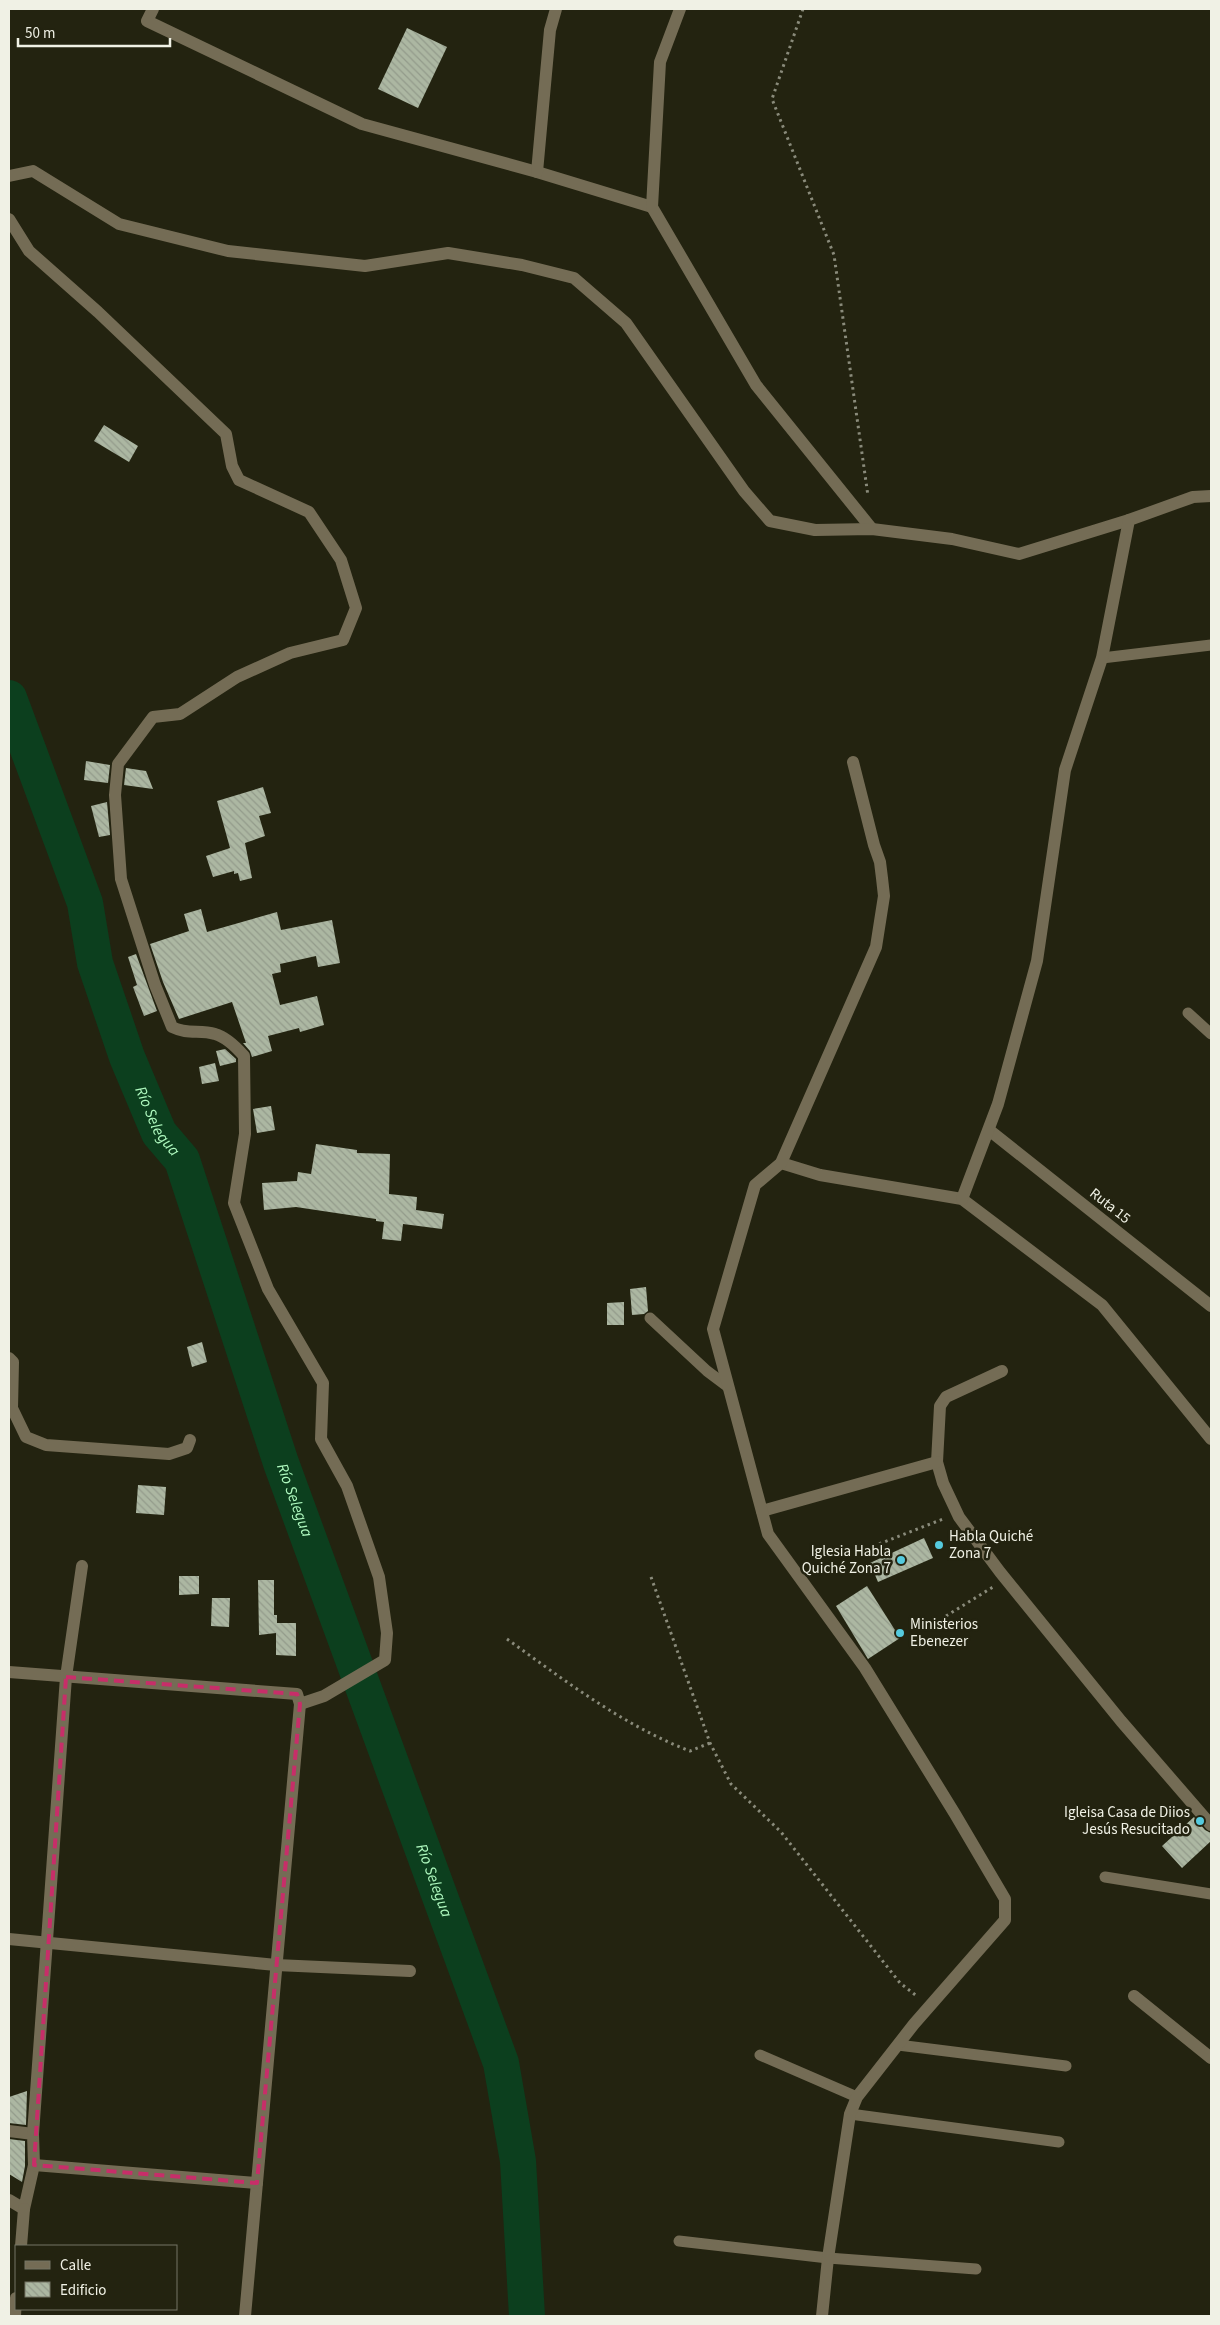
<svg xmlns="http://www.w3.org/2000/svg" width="1220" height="2325" font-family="'Source Sans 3',sans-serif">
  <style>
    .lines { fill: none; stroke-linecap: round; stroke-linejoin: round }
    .river { stroke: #0c3f1e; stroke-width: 36 }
    .building { fill: url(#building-back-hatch) }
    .path { stroke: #8a8b7b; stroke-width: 3; stroke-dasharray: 2.5 4; stroke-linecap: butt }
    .lane { stroke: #746c55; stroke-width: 11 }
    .street { stroke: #746c55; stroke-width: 12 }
    .marked { fill: none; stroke: #c72e69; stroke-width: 4; stroke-dasharray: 10 6; stroke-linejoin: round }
    .poi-dot { fill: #55cade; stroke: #232310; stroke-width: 2 }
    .labels { text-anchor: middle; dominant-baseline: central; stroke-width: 5; stroke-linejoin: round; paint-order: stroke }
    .street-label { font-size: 15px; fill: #f0f1e5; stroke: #232310 }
    .poi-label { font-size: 15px; fill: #f0f1e5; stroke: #232310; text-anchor: start }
    .water-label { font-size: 16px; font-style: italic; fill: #aff9bf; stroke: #232310 }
  </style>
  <defs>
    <pattern id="building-back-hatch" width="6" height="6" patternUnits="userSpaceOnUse" patternTransform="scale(1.25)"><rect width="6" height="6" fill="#acb7a2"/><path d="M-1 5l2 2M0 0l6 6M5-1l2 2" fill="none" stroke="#939b8b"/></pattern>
  </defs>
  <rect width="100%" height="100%" fill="#232310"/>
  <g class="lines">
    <!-- river -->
    <path class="river" id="s1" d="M9,698L85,903L95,963L127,1057L159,1133L182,1160L281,1463L501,2063L518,2161L527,2316"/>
  </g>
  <!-- building -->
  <g class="building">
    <path d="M407,28L447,47L418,108L378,89Z"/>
    <path d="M104,425L138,446L129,462L94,441Z"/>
    <path d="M86,761L110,765L108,783L84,780Z"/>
    <path d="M126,768L146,771L153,789L124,785Z"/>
    <path d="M263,787L271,813L259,816L265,836L245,843L252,878L240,881L238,873L234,874V871L213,877L206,856L230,848L217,801Z"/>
    <path d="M107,802L110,835L99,837L91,806Z"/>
    <path d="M201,909L207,932L277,912L281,930L332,920L340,963L318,967L316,956L280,964L281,972L272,974L280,1005L317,996L324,1025L300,1032L299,1028L268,1036L272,1051L252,1057L250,1051L243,1043H246L232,1002L179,1019L163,982L150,944L189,931L184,914Z"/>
    <path d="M136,954L157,1011L144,1016L133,987L137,985L128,957Z"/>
    <path d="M225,1049L236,1059V1062L220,1066L216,1051Z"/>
    <path d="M215,1063L219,1081L202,1084L199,1067Z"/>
    <path d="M271,1106L275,1130L257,1133L253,1109Z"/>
    <path d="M316,1144L357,1150V1153L390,1154L389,1194L417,1197L416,1210L444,1214L442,1229L403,1224L401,1241L382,1239L384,1222L376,1221V1219L296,1207L264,1210L262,1183L297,1181L298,1172L311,1174Z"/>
    <path d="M646,1287L648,1311L644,1314L632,1315L630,1289Z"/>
    <path d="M624,1302V1325H607V1303Z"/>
    <path d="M202,1342L207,1362L192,1367L187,1347Z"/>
    <path d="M138,1485L166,1487L164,1515L136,1513Z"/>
    <path d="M924,1538L933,1558L878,1582L870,1563Z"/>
    <path d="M179,1576H199V1594L179,1595Z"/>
    <path d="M258,1580H274V1615H277V1623H296V1656L276,1655V1633L259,1635Z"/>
    <path d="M867,1586L900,1638L868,1659L836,1606Z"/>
    <path d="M212,1598H230L229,1627L211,1626Z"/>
    <path d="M1194,1817L1205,1830L1211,1833V1841L1182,1868L1162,1846Z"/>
    <path d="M27,2091L26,2125L9,2123V2097Z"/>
    <path d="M9,2139L25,2141V2166L22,2182L9,2174Z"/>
  </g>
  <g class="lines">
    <!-- path -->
    <g class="path">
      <path d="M803,9L772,99L834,255L868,496"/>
      <path d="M861,1551L943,1519"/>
      <path d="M651,1577L710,1743L731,1784L781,1832L900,1983L918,1997"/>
      <path d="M946,1616L993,1587"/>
      <path d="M507,1639C564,1680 624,1726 690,1751L710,1743"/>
    </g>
    <!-- lane -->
    <g class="lane">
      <path d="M1102,658L1211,645"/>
      <path d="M1188,1013L1211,1034"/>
      <path d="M650,1318L707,1371L727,1386"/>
      <path d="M1105,1877L1211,1894"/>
      <path d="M898,2045L1066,2066"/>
      <path d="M760,2055L857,2097"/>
      <path d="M850,2114L1059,2142"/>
      <path d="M679,2241L828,2258L976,2269"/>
    </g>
    <!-- street -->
    <g class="street">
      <path d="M153,9L147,21L362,124L537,172L652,207"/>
      <path d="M680,9L660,62L652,207L756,385L872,529"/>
      <path d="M537,172L550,30L556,9"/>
      <path d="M9,176L33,171L119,224L228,251L365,266L448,253L522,265L574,278L626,323L744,491L770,521L815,530L872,529L952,539L1019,554L1129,520"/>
      <path d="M9,219L29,251L98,312L226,434L232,466L239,480L309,512L341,560L356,608L343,640L290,653L237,677L180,714L153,717L118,764L115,795L121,879L155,985L172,1027C188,1035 200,1029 215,1034C226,1037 237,1048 244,1056L245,1134L234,1203L268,1289L323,1383L321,1439L347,1486L379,1577L387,1633L385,1660L324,1696L300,1704"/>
      <path d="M989,1130L1211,1306"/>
      <path d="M781,1163L820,1175L962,1199L1102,1305L1211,1439"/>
      <path d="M962,1199L998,1104L1037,961L1065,770L1102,658L1129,520L1193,497L1211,496"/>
      <path d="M9,1358L13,1362L12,1408L26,1437L46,1445L169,1454L187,1448L190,1440"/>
      <path d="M1002,1371L946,1397L940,1406L937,1462L943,1483L959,1517L1000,1572L1121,1721L1211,1825"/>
      <path d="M762,1511L937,1462"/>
      <path d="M9,1672L297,1694L300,1704L245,2316"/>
      <path d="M9,1939L276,1965L410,1971"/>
      <path d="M1134,1996L1211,2058"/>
      <path d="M9,2131L33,2134L34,2165L24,2209L9,2200"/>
      <path d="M33,2134L66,1677L82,1566"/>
      <path d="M34,2165L257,2183"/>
      <path d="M21,2246L24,2209"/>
      <path d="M15,2316L16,2298"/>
      <path d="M822,2316L828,2258L850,2114L857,2097L914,2024L1005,1920V1899L955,1814L865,1668L768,1534L713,1329L755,1185L781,1163L876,947L884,896L882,878L880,862L874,845L853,762"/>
    </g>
  </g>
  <!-- marked area -->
  <path class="marked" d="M66,1677L297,1694L300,1704L257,2183L34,2165Z"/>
  <!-- markers -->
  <g class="poi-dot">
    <circle cx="939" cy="1545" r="5"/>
    <circle cx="901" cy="1560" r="5"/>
    <circle cx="900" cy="1633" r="5"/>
    <circle cx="1200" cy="1821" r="5"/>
  </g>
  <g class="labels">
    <!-- street labels -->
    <g class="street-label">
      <text transform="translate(1110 1206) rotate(38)">Ruta 15</text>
    </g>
    <!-- poi labels -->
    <g class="poi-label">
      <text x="949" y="1536">Habla Quiché<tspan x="949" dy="17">Zona 7</tspan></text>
      <text x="891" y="1551" text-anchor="end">Iglesia Habla<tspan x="891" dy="17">Quiché Zona 7</tspan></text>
      <text x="910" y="1624">Ministerios<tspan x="910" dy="17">Ebenezer</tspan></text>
      <text x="1190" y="1812" text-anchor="end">Igleisa Casa de Diios<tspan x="1190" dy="17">Jesús Resucitado</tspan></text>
    </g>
    <!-- water labels -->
    <g class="water-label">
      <text stroke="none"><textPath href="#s1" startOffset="450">Río Selegua</textPath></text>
      <text stroke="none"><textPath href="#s1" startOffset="855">Río Selegua</textPath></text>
      <text stroke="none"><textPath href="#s1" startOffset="1260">Río Selegua</textPath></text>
    </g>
  </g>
  <!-- border -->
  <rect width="1220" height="2325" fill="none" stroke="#f0f1e5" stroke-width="20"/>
  <!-- legend -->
  <rect x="15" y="2245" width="162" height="65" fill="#232310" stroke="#757565"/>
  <rect x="25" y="2261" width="25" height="8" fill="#746c55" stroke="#757565"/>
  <text x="60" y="2270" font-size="15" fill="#f0f1e5">Calle</text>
  <rect x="25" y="2282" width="25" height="15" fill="url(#building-back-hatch)" stroke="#757565"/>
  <text x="60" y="2295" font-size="15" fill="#f0f1e5">Edificio</text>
  <!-- scale -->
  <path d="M18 38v8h152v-8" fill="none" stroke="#f0f1e5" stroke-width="2.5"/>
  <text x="25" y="38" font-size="15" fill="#f0f1e5" stroke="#232310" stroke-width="4" paint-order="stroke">50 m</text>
</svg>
